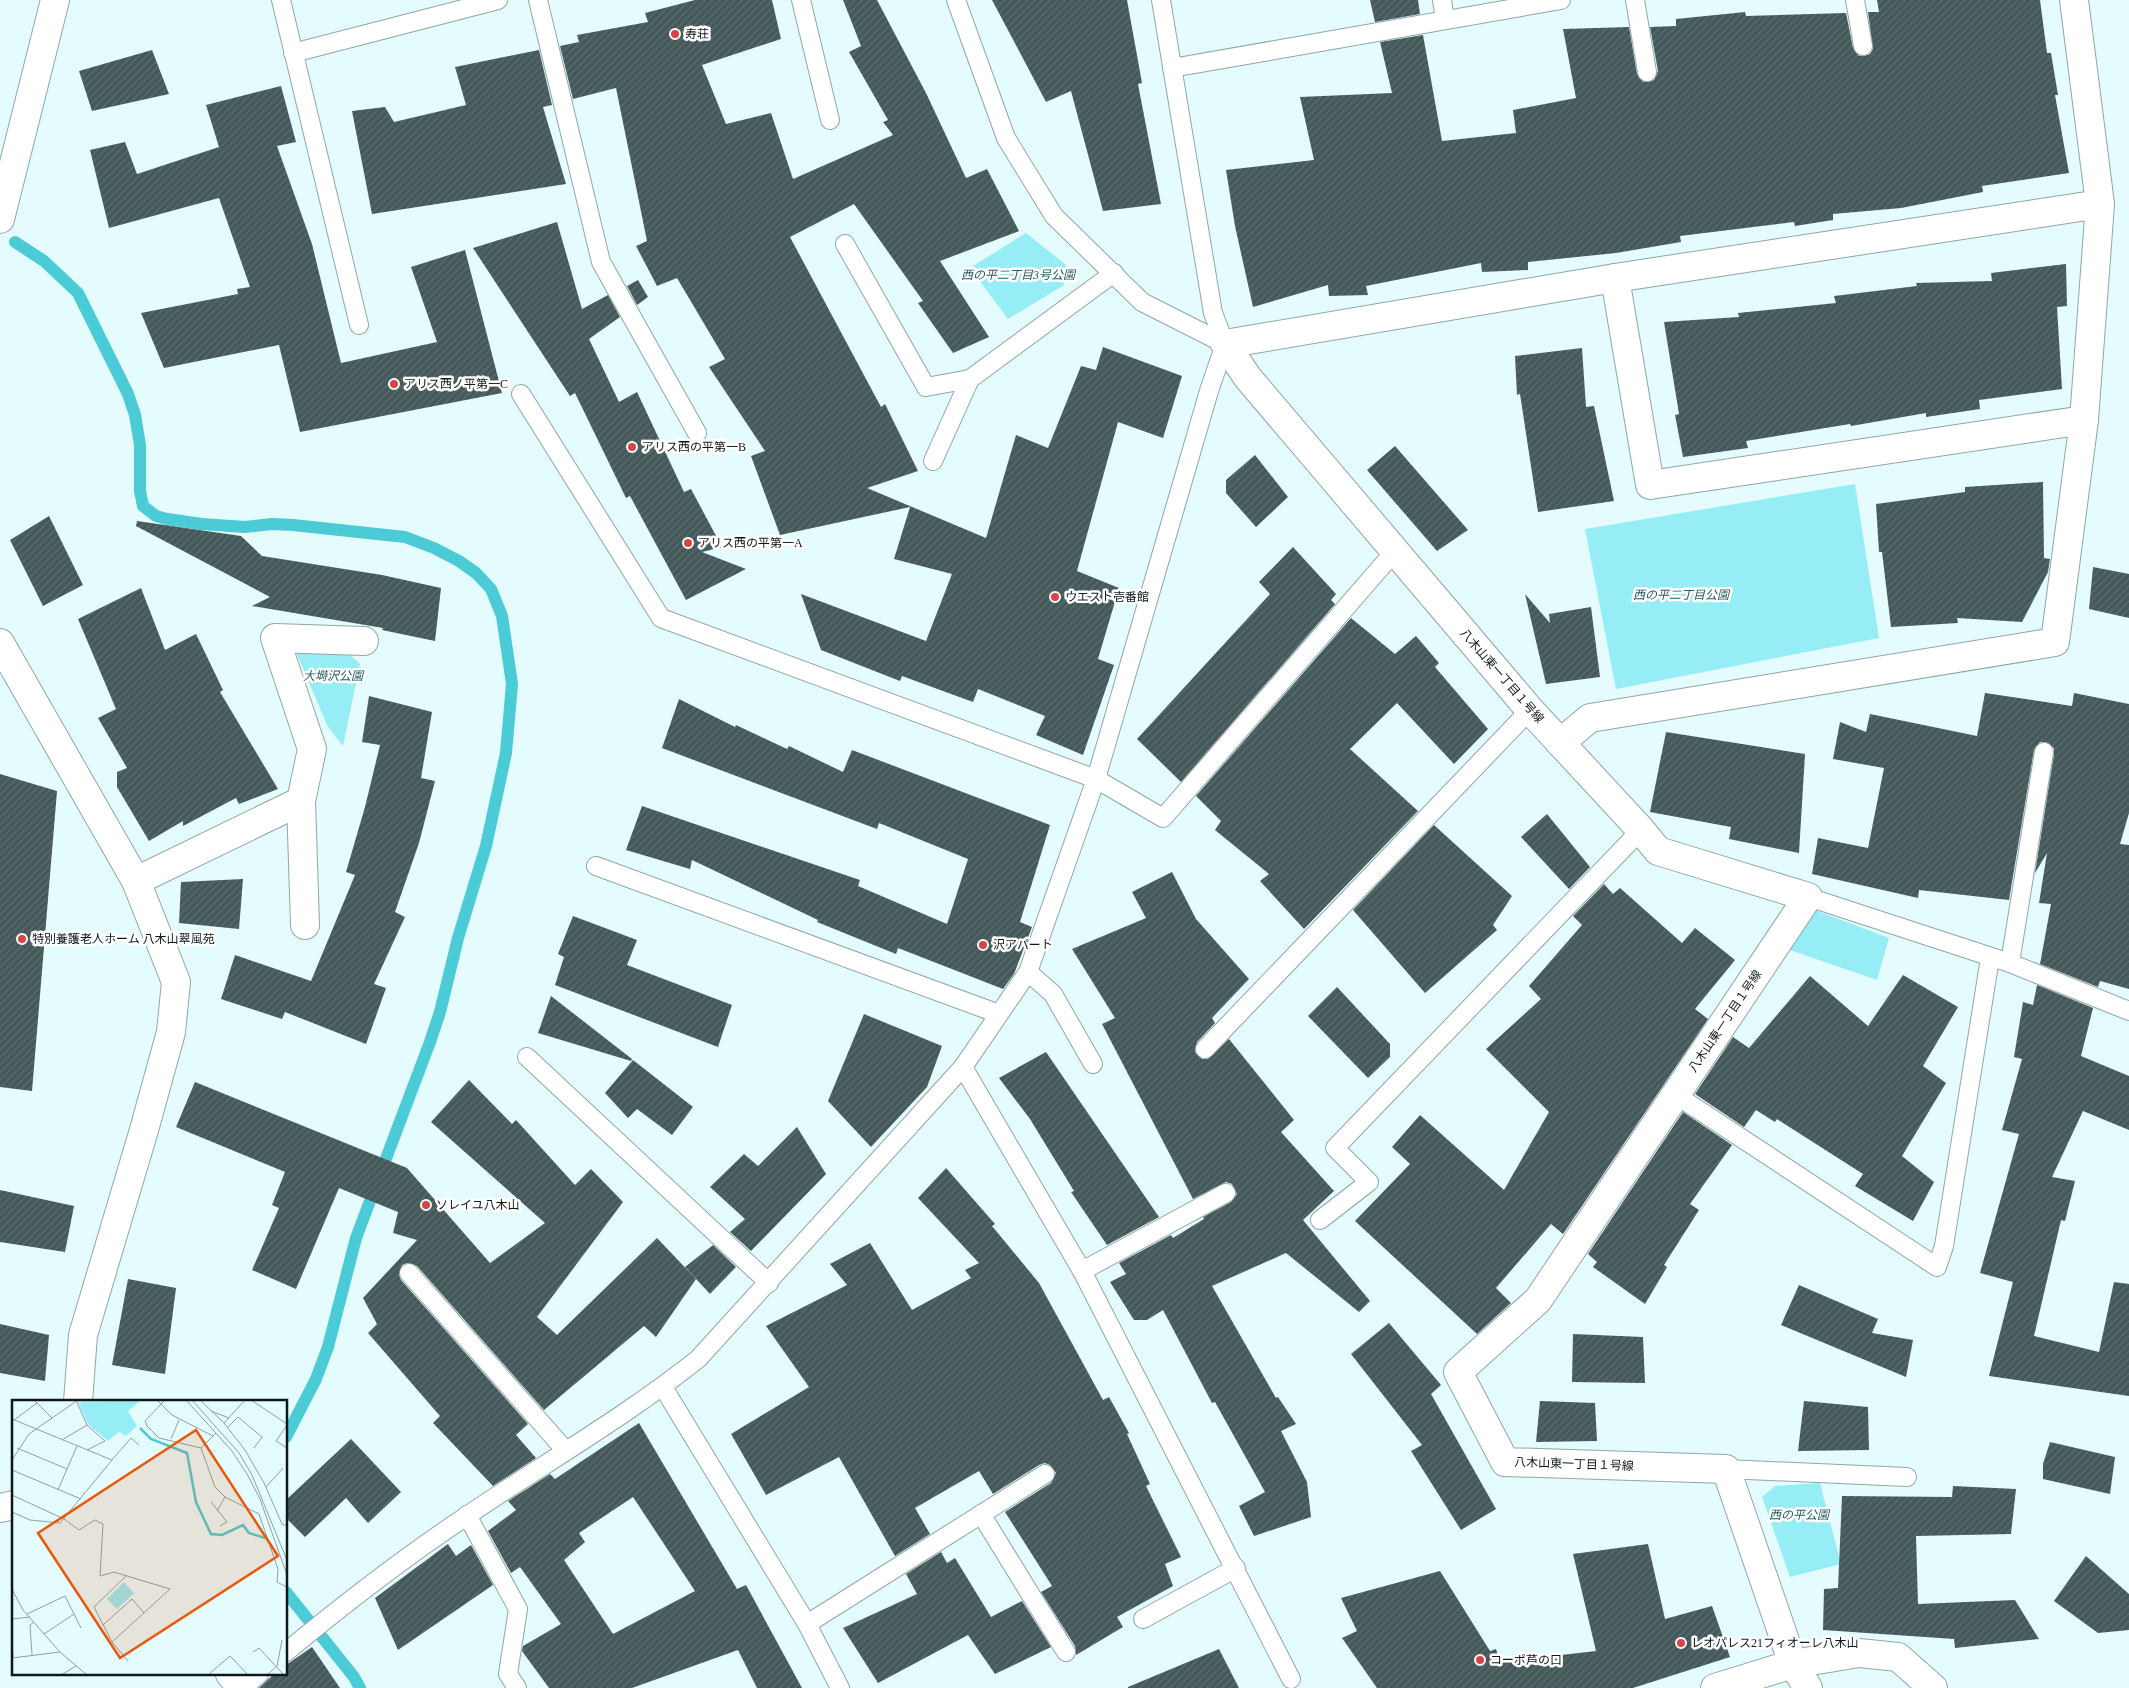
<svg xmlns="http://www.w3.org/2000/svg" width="2129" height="1688" font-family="'Times New Roman','Noto Sans JP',serif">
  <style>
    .park { fill: #96edf5 }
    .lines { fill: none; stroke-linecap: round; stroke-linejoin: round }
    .stream { stroke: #4acbd6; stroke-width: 12 }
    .building { fill: url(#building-hatch); fill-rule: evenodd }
    .service-casing { stroke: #90a6a8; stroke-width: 20 }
    .minor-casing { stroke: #90a6a8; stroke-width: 30 }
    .service { stroke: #fff; stroke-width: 18 }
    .minor { stroke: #fff; stroke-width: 28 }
    .poi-dot { fill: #d54548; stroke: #fff; stroke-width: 2 }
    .labels { text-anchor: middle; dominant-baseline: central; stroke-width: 5; stroke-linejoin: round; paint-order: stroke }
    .poi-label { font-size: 12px; fill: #0f1718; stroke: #fff; text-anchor: start }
    .park-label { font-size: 12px; font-style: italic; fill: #265b60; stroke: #fff }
    .street-label { font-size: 12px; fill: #0f1718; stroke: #fff }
    .inset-river { fill: none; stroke: #4acbd6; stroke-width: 2.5 }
    .inset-road { fill: none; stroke: #8fa0a2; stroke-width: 1 }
    .view { fill: #e8590c; fill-opacity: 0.15; stroke: #e8590c; stroke-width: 2.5 }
    .inset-edge { fill: none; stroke: #0f1718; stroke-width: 2.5 }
  </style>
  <defs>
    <pattern id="building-hatch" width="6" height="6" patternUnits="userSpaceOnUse" patternTransform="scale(1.25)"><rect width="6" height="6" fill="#45595b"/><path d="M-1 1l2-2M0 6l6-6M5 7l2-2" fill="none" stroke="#5c6c6e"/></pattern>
  </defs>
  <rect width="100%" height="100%" fill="#e4fcfe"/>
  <!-- park -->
  <g class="park">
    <path d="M1026,233L1066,265L1064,285L1008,319L970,268Z"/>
    <path d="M1855,484L1879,638L1616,689L1585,529Z"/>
    <path d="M296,652H347L360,664L343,746L328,727Z"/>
    <path d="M1812,909L1889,938L1877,980L1790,950Z"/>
    <path d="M1820,1483L1841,1564L1790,1577L1762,1497L1775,1486Z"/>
  </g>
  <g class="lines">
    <!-- stream -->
    <g class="stream">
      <path d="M15,242L44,261L78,293L128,394L135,415L140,445V491L143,506L156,516L167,519L202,524L245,527L272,524L293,525L405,537L434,548L459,561L476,573L491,589L502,616L512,684L506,753L486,846L458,938L440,1012L430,1042L356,1238L328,1347L316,1379L286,1437"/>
      <path d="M286,1592L354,1677L360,1688"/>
    </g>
  </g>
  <!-- building -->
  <g class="building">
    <path d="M695,0H772L781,39L702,65L726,124L771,113L793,179L893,135L883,122L888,120L849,52L861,46L843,0H877L926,93L966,178L987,169L1019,231L940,261L989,337L953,353L918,303L923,301L854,204L790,237L881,407L885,404L918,471L867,488L986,538L1016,435L1048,448L1081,366L1096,370L1103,347L1182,376L1163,438L1118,422L1077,571L1119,588L1098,659L1114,665L1083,755L1036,735L1045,716L978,689L973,702L902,676L900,681L821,650L801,594L926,641L952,574L894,559L910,507L780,535L751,456L765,451L709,367L725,359L677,278L657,286L636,246L647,241L616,88L573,99L560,46L579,42L577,35L648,22L645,13Z"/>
    <path d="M992,0H1127L1142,83L1138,84L1161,204L1103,211L1071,91L1046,102Z"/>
    <path d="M1370,0H1418L1420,14L1375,22Z"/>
    <path d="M1877,0H2040L2047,53H2051L2058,95H2055L2069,173L1982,186L1983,192L1901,208L1833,214V220L1795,226L1794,222L1680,236L1681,242L1616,253L1528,262V270L1482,272L1481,263L1366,286L1368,295L1329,296L1328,285L1253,307L1235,226L1226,170L1314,160L1300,97L1392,93L1380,42L1423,35L1442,141L1516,133L1513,110L1576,98L1563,29L1629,27L1637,74L1643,82H1648L1654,80L1658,71L1650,27L1676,26V19L1745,12L1746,16L1846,13L1853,48L1859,56H1864L1870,54L1873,49L1868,12H1879Z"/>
    <path d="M152,50L169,94L92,111L79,71Z"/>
    <path d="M539,50L552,105L543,107L566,184L372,214L352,111L385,107L394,122L466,105L455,67Z"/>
    <path d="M281,86L296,142L277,146L312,244L341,363L437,342L411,267L465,250L502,393L300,432L279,345L164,368L141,313L238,294L237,289L250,287L219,198L109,228L90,150L125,142L137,174L219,147L206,105Z"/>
    <path d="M557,222L582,309L608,295L620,317L589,339L619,402L637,392L684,492L691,489L722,547L702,552L746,569L686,600L630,496L626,498L575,393L570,396L473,248Z"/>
    <path d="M2066,264L2067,306L2057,307L2062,389L1979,400L1980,409L1926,417V413L1851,426L1850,424L1746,441L1748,448L1683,457L1675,415L1679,414L1664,322L1739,317L1738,313L1836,303L1834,296L1917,286L1916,283L1992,281L1991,273Z"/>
    <path d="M638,280L648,297L637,305L627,286Z"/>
    <path d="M1582,348L1586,407L1594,406L1614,501L1538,512L1520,394L1517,395L1515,356Z"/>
    <path d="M1395,446L1468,530L1437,551L1367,470Z"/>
    <path d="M1255,455L1288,497L1256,527L1226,493V480Z"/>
    <path d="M2043,482L2044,558L2050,559L2048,572L2022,622L1957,618L1958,623L1891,627L1882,552H1879L1876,504L1965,492V487Z"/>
    <path d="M49,516L83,585L43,606L10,540Z"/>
    <path d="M137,521L241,536L262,556L382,575L441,588L435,641L382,630L383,628L252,606L270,597L136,526Z"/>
    <path d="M1293,547L1336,594L1331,600L1335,604L1181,782L1137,739L1270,594L1259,582Z"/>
    <path d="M2093,567L2129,574V618L2089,609Z"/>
    <path d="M141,588L165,650L196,634L223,690L220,692L278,789L239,804L236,798L183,826V821L149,841L117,787V772L127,768L98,718L116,709L78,619Z"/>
    <path d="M1525,594L1550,623L1549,614L1591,607L1600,677L1546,684Z"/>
    <path d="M1351,618L1395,654L1416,636L1439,663L1435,667L1488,729L1454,764L1397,703L1350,749L1418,811L1304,929L1260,881L1269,874L1215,830L1221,821L1196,796Z"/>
    <path d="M1985,693L2072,706L2074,693L2129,704V813L2120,844L2129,845V989L2100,981L2098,987L2040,964L2051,904L2039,903L2047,853L2035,873L2054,754V748L2046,742H2040L2034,750L2009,900L1919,890L1918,898L1812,874L1818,838L1868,848L1884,768L1833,759L1840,722L1866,732L1870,714L1977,736Z"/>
    <path d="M369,696L432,712L421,778L435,781L419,843L395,912L405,917L374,984L386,988L366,1044L285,1012L282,1019L221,999L235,955L311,981L355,875L346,872L365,807L380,745L362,742Z"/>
    <path d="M679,699L735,727L736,725L787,749L789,746L843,772L852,750L1050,825L1020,922L1032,927L1014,974L1003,989L898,948L896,954L817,922L818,920L692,860L690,869L626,850L642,806L860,880L858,886L947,924L968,859L879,823L877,829L662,748Z"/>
    <path d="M1666,732L1805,754L1799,853L1729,839L1731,827L1650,812Z"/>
    <path d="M0,774L57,791L32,1091L0,1087Z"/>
    <path d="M1547,814L1590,867L1569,889L1521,837Z"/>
    <path d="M1434,825L1512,896L1493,925L1497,930L1425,993L1353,910Z"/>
    <path d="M1172,872L1196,919L1249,979L1212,1018L1215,1023L1197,1042L1195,1052L1202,1059H1208L1229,1039L1294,1120L1281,1132L1334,1191L1303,1220L1370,1301L1359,1312L1286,1253L1212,1286L1276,1398L1278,1397L1296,1424L1281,1431L1307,1482L1311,1517L1254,1536L1239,1506L1265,1492L1215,1402L1212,1403L1163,1310L1147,1320H1134L1110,1282L1126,1274L1119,1263L1171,1235L1173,1238L1204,1219L1203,1217L1231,1202L1237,1194L1232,1184L1226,1182L1193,1199L1102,1024L1115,1018L1072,949L1146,918L1132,892Z"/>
    <path d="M243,879L239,929L179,923L181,882Z"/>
    <path d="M1604,884L1613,894L1620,888L1682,943L1695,928L1735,960L1695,1009L1708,1019L1563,1234L1551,1224L1496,1288L1511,1303L1477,1334L1355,1221L1410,1164L1392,1147L1420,1115L1504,1190L1549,1112L1486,1049L1541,999L1529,986L1582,925L1573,916Z"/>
    <path d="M573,916L637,940L627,965L732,1005L718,1047L555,985L564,957L558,954Z"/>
    <path d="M1903,975L1958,1007L1923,1066L1946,1083L1902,1156L1934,1182L1913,1221L1855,1186L1863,1174L1777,1119L1775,1122L1756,1110L1744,1127L1695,1094L1733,1037L1749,1048L1810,976L1868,1026Z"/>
    <path d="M2037,985L2093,1008L2081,1056L2129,1076V1130L2083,1111L2052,1177L2075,1181L2065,1221L2061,1220L2034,1336L2099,1352L2114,1282L2129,1284V1396L1989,1376L2013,1282L1980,1273L2019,1134L2002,1130L2022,1059L2014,1057L2023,1002L2033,1005Z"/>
    <path d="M1337,987L1390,1044V1057L1368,1078L1308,1016Z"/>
    <path d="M551,996L632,1059L631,1061L538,1033Z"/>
    <path d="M864,1014L942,1046L927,1087L871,1147L828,1101Z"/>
    <path d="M1046,1052L1159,1217L1107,1245L1071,1192L1074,1191L1030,1119L999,1078Z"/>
    <path d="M633,1060L693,1107L672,1135L637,1109L628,1118L605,1093Z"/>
    <path d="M469,1080L512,1124L516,1120L575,1185L591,1169L623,1202L537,1317L557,1335L657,1238L696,1279L656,1337L644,1326L544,1410L417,1266L407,1263L402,1265L399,1275L401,1280L528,1424L516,1435L536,1458L493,1486L433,1423L440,1416L368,1333L377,1324L363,1298L417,1240L393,1233L398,1212L339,1188L296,1289L252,1270L279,1208L272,1205L285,1172L176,1127L195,1082L407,1168L490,1263L545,1223L431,1122Z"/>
    <path d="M1683,1112L1732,1145L1690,1204L1699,1210L1664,1265L1667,1267L1645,1304L1593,1267L1597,1262L1588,1254Z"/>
    <path d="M797,1127L826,1174L751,1251L730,1232L745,1219L710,1187L744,1154L758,1166Z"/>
    <path d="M946,1168L995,1224L992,1226L1039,1283L1103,1400L1109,1397L1129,1433L1127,1434L1150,1484L1146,1486L1181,1557L1165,1564L1173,1586L1117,1617L1123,1627L1076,1655L1075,1646L1041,1592L1052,1586L1005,1512L1051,1483L1056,1473L1050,1465L1045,1463L1039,1465L993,1494L979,1471L915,1508L930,1534L895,1556L839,1457L766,1495L731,1434L809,1387L766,1326L847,1285L830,1264L870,1243L912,1310L971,1278L965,1270L979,1263L918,1198Z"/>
    <path d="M0,1190L74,1206L65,1252L0,1242Z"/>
    <path d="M713,1245L736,1267L710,1294L685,1267Z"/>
    <path d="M128,1279L176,1288L165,1374L112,1365Z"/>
    <path d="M1799,1285L1878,1319L1872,1333L1913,1340L1906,1377L1781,1325Z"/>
    <path d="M1389,1323L1441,1385L1431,1394L1496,1509L1461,1530L1411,1451L1422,1445L1351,1354Z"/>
    <path d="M0,1324L49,1335L45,1381L0,1373Z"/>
    <path d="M1573,1334L1643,1337L1645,1383L1572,1382Z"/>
    <path d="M1540,1401L1595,1403L1597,1441L1536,1442Z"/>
    <path d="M1804,1401L1868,1407L1869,1450L1798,1451Z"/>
    <path d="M639,1423L737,1589L746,1585L802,1688H757L738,1650L632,1688H549L522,1651L523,1646L561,1624L520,1567L511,1573L488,1531L516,1510L508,1501L550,1474L555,1479ZM633,1497L695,1591L613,1634L564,1560L585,1542L579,1533Z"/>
    <path d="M351,1439L401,1492L368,1523L346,1498L305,1537L286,1518V1500Z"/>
    <path d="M2050,1442L2115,1457L2110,1494L2043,1479V1464Z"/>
    <path d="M1953,1486L2016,1489L2011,1534L1916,1536L1918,1604L2015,1600L2039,1639L1955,1648L1954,1639L1823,1630L1824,1589L1838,1588L1842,1496L1952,1497Z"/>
    <path d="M448,1544L456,1556L471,1545L493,1585L398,1650L375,1598Z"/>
    <path d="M1648,1544L1665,1619L1712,1606L1730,1657L1633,1688H1377L1342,1638L1357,1631L1341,1598L1440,1571L1490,1651L1496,1649L1500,1662L1596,1651L1573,1554Z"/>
    <path d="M941,1552L947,1563L955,1558L991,1617L1022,1601L1051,1647L995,1674L968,1635L878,1683L843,1628L917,1594L906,1574Z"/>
    <path d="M2086,1556L2129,1594V1630L2098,1633L2054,1601Z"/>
    <path d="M312,1647L340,1688H259L274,1674H286V1665Z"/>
    <path d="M1219,1649L1239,1688H1128V1687Z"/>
  </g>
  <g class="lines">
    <defs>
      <g id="service">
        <path d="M281,0L359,325"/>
        <path d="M538,0L601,262L697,433"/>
        <path d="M801,0L830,120"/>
        <path d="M956,0L1006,138L1054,216L1142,302L1225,344"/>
        <path d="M1442,0L1445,20"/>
        <path d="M1635,0L1647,72"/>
        <path d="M1855,0L1863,46"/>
        <path d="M293,53L498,0"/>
        <path d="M1172,68L1561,0"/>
        <path d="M845,244L926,387L970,379L1114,273"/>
        <path d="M521,394L661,618L1096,779L1163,818L1395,551"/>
        <path d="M933,461L970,379"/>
        <path d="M596,866L999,1014"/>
        <path d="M1808,897L2010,963L2129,1011"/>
        <path d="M2010,963L2044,752"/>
        <path d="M1028,972L1053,994L1093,1064"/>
        <path d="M1205,1049L1530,710"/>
        <path d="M527,1057L769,1283"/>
        <path d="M963,1067L1082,1271L1291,1679"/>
        <path d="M1676,1095L1937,1267L1944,1246L1990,958"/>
        <path d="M1320,1220L1369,1182L1335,1148L1641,830"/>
        <path d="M1082,1271L1226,1193"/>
        <path d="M409,1273L566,1451"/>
        <path d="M663,1387L807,1624L840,1688"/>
        <path d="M1726,1469L1907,1477"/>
        <path d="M981,1514L1066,1652"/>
        <path d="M467,1515L518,1609L508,1674L517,1688"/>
        <path d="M1143,1619L1236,1568"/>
        <path d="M807,1624L1045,1474"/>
        <path d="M286,1652C344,1604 405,1557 468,1515C545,1463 625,1417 698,1359L963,1067L1028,972L1096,779L1209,391L1225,344L1213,313L1161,0"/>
        <path d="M243,1688L259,1674"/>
      </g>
      <g id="minor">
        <path d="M0,219L55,0"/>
        <path d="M1615,278L1650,485L2084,420"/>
        <path d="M0,643L136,881L176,982L171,1032L144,1130L83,1335L78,1402"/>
        <path d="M1560,743L1590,718L2055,642L2084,420L2100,204L2074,0"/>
        <path d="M136,881L301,801"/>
        <path d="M305,925L301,801L312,749L275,638L364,641"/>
        <path d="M0,1508L14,1505"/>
        <path d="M230,1674L242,1688"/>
        <path d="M1715,1688L1793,1664L1859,1653L1898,1657L1933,1688"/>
        <path d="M1808,1688L1793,1664L1726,1469L1505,1462L1458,1372L1538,1300L1808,897L1658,851L1641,830L1530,710L1395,551L1248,378L1225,344L1615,278L2100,204"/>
      </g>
    </defs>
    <!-- service casing -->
    <use href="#service" class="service-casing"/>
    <!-- minor casing -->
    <use href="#minor" class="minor-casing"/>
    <!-- service -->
    <use href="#service" class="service"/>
    <!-- minor -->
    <use href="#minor" class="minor"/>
  </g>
  <!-- markers -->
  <g class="poi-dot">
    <circle cx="675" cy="34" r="5"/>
    <circle cx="394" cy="384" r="5"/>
    <circle cx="632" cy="447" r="5"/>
    <circle cx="688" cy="543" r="5"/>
    <circle cx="1055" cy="597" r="5"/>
    <circle cx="22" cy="939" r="5"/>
    <circle cx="983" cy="945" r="5"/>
    <circle cx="426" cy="1205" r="5"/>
    <circle cx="1681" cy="1643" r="5"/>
    <circle cx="1480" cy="1660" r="5"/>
  </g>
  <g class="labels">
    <!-- poi labels -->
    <g class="poi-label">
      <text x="685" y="34">寿荘</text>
      <text x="404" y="384">アリス西ノ平第一C</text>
      <text x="642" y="447">アリス西の平第一B</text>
      <text x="698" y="543">アリス西の平第一A</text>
      <text x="1065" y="597">ウエスト壱番館</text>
      <text x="32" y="939">特別養護老人ホーム 八木山翠風苑</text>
      <text x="993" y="945">沢アパート</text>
      <text x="436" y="1205">ソレイユ八木山</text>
      <text x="1691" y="1643">レオパレス21フィオーレ八木山</text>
      <text x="1490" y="1660">コーポ芦の口</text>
    </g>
    <!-- park labels -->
    <g class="park-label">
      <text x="1018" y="275">西の平二丁目3号公園</text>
      <text x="1681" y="595">西の平二丁目公園</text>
      <text x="333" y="676">大塒沢公園</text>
      <text x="1799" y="1515">西の平公園</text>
    </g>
    <!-- street labels -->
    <g class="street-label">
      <text transform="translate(1502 676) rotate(49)">八木山東一丁目１号線</text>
      <text transform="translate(1725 1021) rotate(-56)">八木山東一丁目１号線</text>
      <text transform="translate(1574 1464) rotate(2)">八木山東一丁目１号線</text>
    </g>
  </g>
  <!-- overview -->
  <g transform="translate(12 1400)">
    <rect width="275" height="275" fill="#e4fcfe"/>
    <path d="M129,0L116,11L125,26L114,36L107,32L96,41L76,24L66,2ZM112,182L122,193L105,209L95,199Z" fill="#96edf5"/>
    <path class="inset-river" d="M128,28L139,39L175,53L184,102L199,134L210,135L231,125L237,133L253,138"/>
    <path class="inset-road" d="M22,0L40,18M64,0L75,25L93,41L75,50M145,0L160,15L201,36M153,0L133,21L135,26L147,38L189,48M174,0L220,51L235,74L248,99L275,175M180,0L227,53L240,75L275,160M188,0L212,23L233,50L252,83L270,124L275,126M239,0L275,24M199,11L217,18M0,19L100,60L48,123L18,120L0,112M2,20L25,3M212,23L233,0M275,25L264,41L275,48M216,27L226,17L250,37L242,48M204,33L189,48L203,87L213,97L247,114L266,169L265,182L275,187M159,39L167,20M50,40L75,25M5,48L55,69M0,60L17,34L66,0M100,60L119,38L127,45M0,70L69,99M254,87L271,68M46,90L65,46M0,95L52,119L67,130L83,120L91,124L88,176L102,172L158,189L100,242M199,102L215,122L208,126M205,111L213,97M114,176L82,207L100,242L116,261M0,189L11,210L48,252L75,275M15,214L53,196L69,228M0,219L18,217M91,225L120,199L132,213M32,234L62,214M0,240L1,257M241,252L247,248L272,275M20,255L18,225L22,222M0,258L48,252M49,275L64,266M196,275L218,256L236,275M255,275L265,266L270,240"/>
    <path class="view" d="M184,30L266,156L108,258L26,133Z"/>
    <rect width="275" height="275" class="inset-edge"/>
  </g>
</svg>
